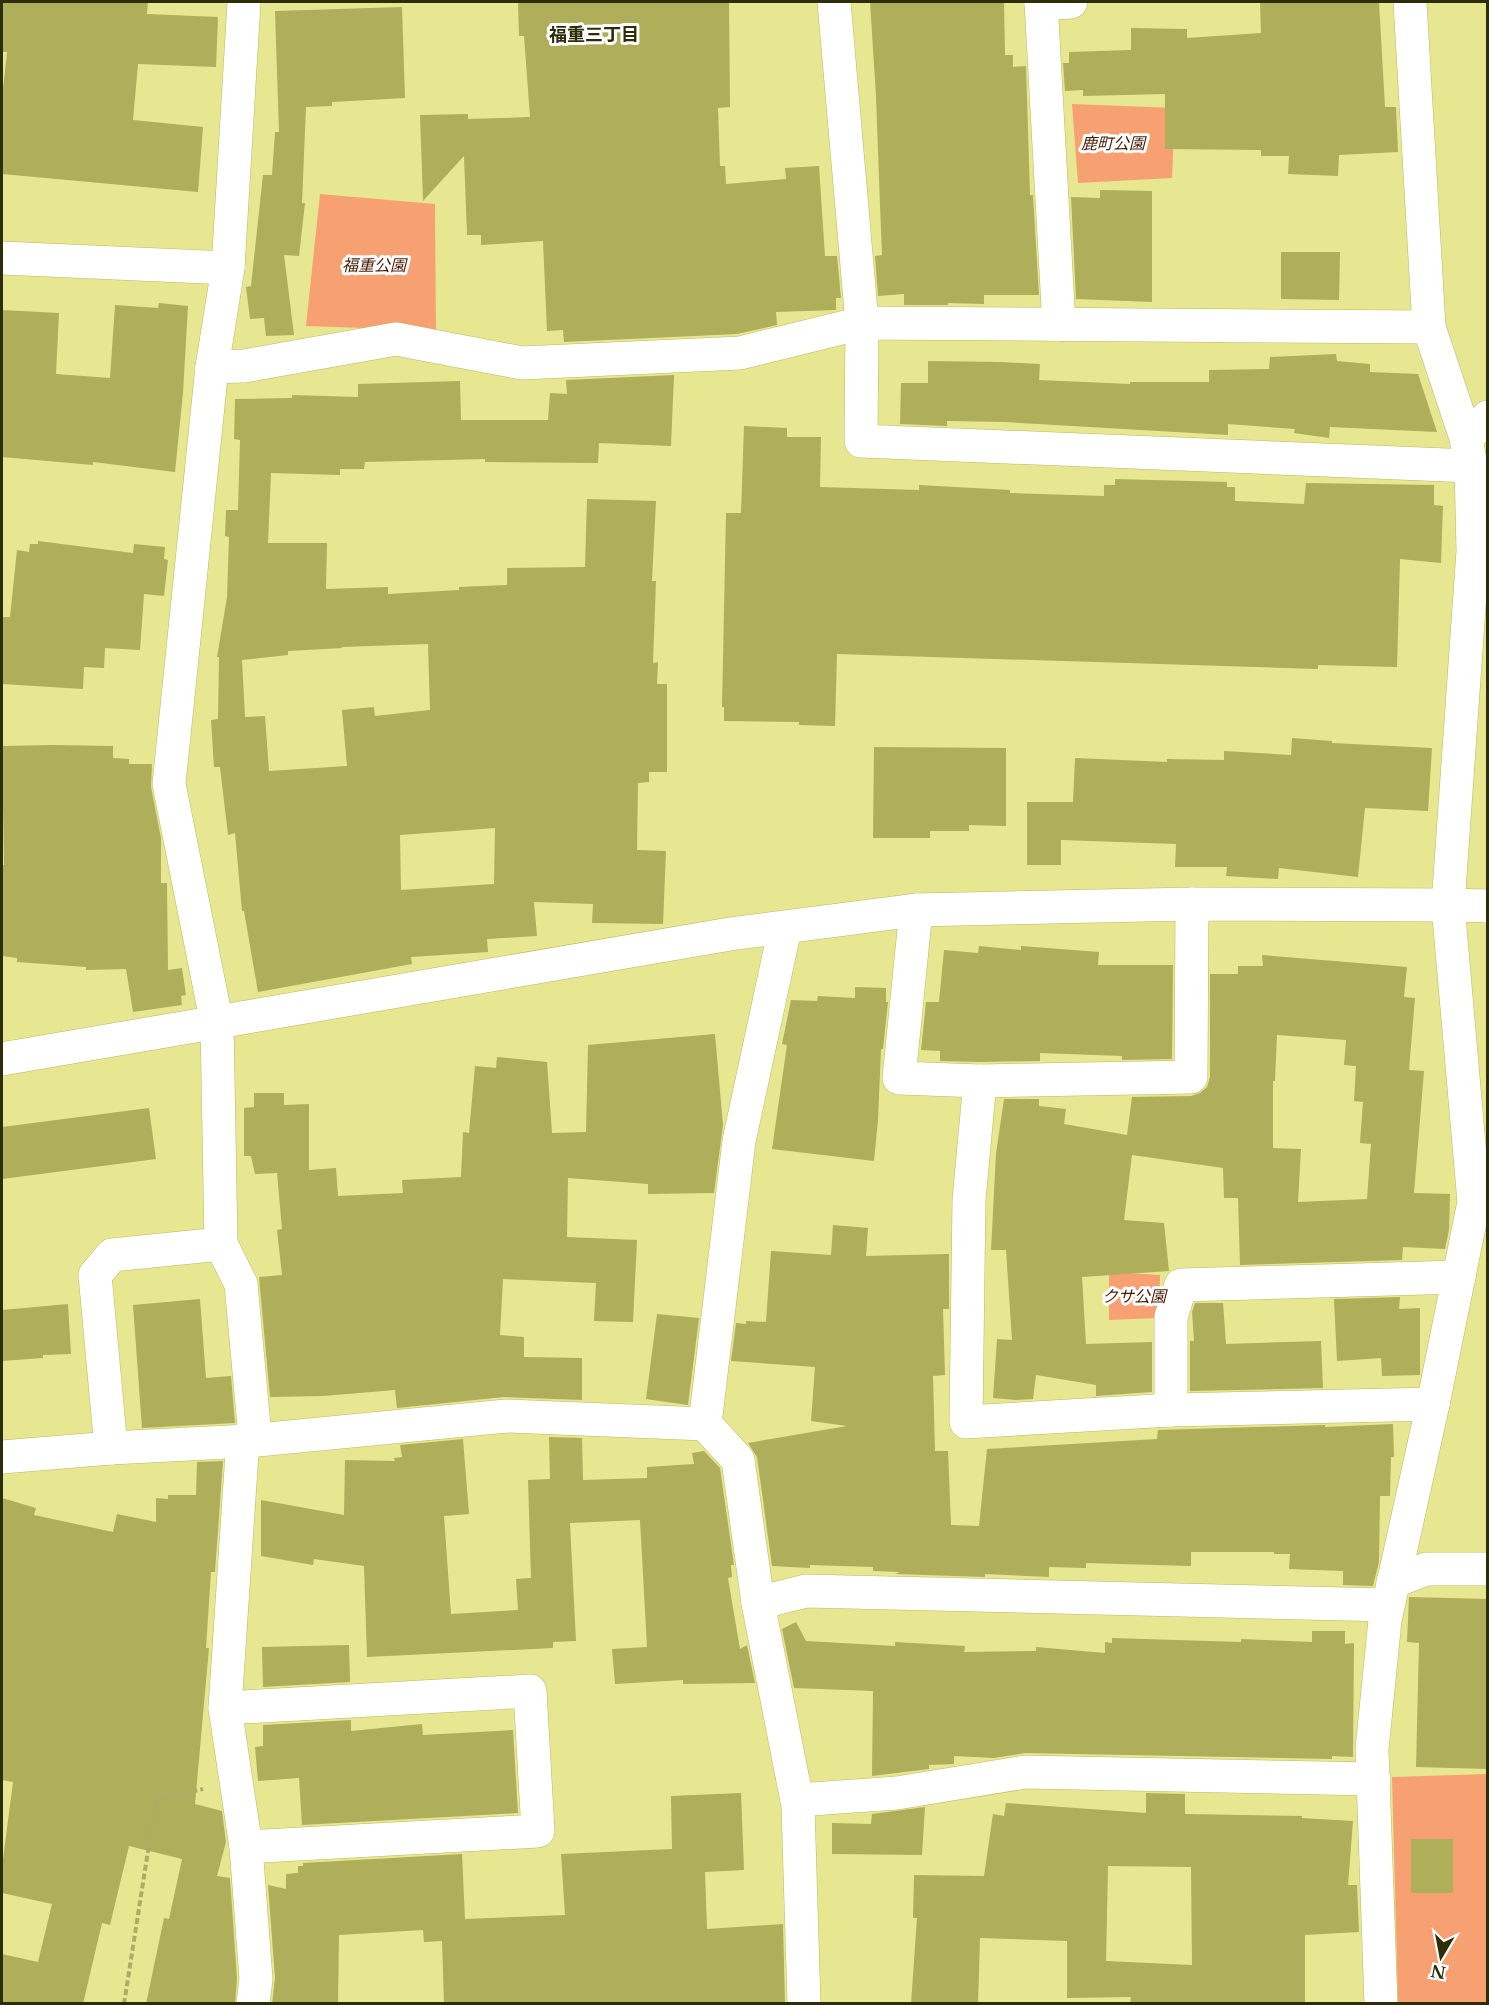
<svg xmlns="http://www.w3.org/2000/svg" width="1489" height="2005" font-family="'Libre Baskerville','Noto Sans JP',serif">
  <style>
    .green { fill: #f7a173 }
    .building { fill: #aeae5b; fill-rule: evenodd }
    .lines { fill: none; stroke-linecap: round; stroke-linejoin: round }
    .minor-casing { stroke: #b9b865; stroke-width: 34 }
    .path { stroke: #acac66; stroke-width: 4; stroke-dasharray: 6 3; stroke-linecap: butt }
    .minor { stroke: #fff; stroke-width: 33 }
    .labels { text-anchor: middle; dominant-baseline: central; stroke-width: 6; stroke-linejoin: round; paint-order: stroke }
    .park-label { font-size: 16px; font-style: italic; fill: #471c02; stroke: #fff }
    .neighbourhood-label { font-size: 18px; font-weight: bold; fill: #2e2d09; stroke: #fff }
  </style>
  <rect width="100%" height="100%" fill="#e7e792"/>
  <!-- green -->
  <g class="green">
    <path d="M1072,104L1175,108L1172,178L1078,183Z"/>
    <path d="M320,194L435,204L436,335L365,328L306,326Z"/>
    <path d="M1109,1272L1160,1275L1159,1318L1109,1320Z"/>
    <path d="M1487,1774V2003H1398L1392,1777Z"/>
  </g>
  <!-- building -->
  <g class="building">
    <path d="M2,2H148L147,14L218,17L216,67L138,64L133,120L203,127L198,192L2,174V98L7,52H2Z"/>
    <path d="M518,2H729L730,107L718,108L720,166H725L726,184L786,179L785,168L819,166L825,256H837L841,298H836V310L776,312L777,325L737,334L564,342L563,330L547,331L543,241L481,245V235H467L464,156L423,201L420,115L468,114V119L530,117L524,36H519Z"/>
    <path d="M870,2H1004L1005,55H1013V67L1026,66L1030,195H1033L1039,295H984V304L948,303V305H904V294L878,296L875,256L882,255L880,206L876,96Z"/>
    <path d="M1260,2H1379L1385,107H1396L1398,152L1339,155L1338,176L1288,174L1289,156H1261V150L1165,149V94L1083,96V90L1065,91L1063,63H1069V52L1131,50V28L1187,29V38L1261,33Z"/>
    <path d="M402,7L405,98L332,102V106L306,107L302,203H305L299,256L284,255L294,335L266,336L264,318L250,319L246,287L251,286L263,175H272L275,132H279L275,11Z"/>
    <path d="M1100,190L1152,191V302L1076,299L1071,197L1100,198Z"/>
    <path d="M1281,252H1340L1339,300L1281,299Z"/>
    <path d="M159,303L188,306L183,393L175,472L93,462V465L2,457V310L59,313L56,374L110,378L115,305L158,308Z"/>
    <path d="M1336,354L1337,361L1370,364V372L1418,374L1437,432L1330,427L1329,438L1294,433L1295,429L1228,424V435L1004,422L947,421V426L900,424L901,383H928V361L1000,362L1040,364L1039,380L1130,384V382H1209V370L1269,369L1270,357Z"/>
    <path d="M674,375L671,446L599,443L598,463L485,462V459L365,462L364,469H340V475L271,473L268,543H327L326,589L388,587V594L459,590V587L507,585V568L585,567L587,499L656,501L652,581H656L653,663L658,662L657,684H667V772H649V782L638,783L637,850L666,851L663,924L592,923L593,904L534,902L537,936L487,939L488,952L411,957L412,964L258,992L244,911H242L235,833L228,835L220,767H214L211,720L218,719L219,657H217L227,597L229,537L225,536L226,510H238L240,440L234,439L235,399L292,398V395L358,397V384L460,381L461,420H548L550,393L567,394L566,380ZM428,644L430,710L375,716L374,707L342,710L347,766L269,771L265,716L245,717L242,660L288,655V651L342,648V647ZM495,828L494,884L401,890L400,835Z"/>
    <path d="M744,426L787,428V437H821L820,487L919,490V485L1010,490V493L1104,496V485H1115V479L1227,482V487H1235V501L1304,504L1306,483L1434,485V505L1443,506L1441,563L1400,559L1397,667L1318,665V669L837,654L835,726L799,725V722L724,721V707H722L726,513H741Z"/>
    <path d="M38,541L133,553L134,544L165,547L164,559L168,560L164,596L144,594L140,650L105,648L104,668L84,667L83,689L2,684V617H10L17,550L29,552L30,544H38Z"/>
    <path d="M1292,738L1332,741V743L1432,748L1428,811L1365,808L1358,877L1279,868L1278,879L1226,876L1227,867H1175L1176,844L1061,840V865H1027V802H1073L1075,758L1167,762V759L1224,760V751L1291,755Z"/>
    <path d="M53,745L113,746V758L129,759V764H152L151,787L161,838V883H167L168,970L182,968L186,995L181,996L182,1005L133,1012L126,969L86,970V967L17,962V958L2,956V865H4L2,746Z"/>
    <path d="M874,747L1006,748V826L969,825V831H930V838H873Z"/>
    <path d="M979,946L1021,950V946L1099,952L1098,965H1173L1172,1059L1122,1060V1056L1040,1053V1061L980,1062L940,1061V1051L921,1050L926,1002H939L944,950L978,953Z"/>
    <path d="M1262,955L1407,967L1404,997L1415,998L1409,1070L1424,1071L1414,1193L1450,1194L1449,1230L1445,1249L1403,1247L1402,1260L1240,1265L1238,1198H1224L1223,1168L1132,1155L1124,1220L1164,1223L1169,1271L1082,1277L1086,1344L1152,1342V1392L1096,1396V1385L1036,1375L1033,1399L1016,1400L993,1398L997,1339L1012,1340L1006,1250H991L996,1154L1004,1099H1039V1106L1066,1109L1064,1124L1127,1135L1132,1097L1191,1096L1200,1093L1207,1087L1210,1077V974H1238V966H1263ZM1277,1035L1346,1040L1344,1065L1356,1066L1354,1101L1363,1102L1360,1143L1371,1144L1367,1199L1298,1202L1301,1149L1273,1148V1081H1275Z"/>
    <path d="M855,987L886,988V1002H888L883,1049H881L878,1120L874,1161L772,1149L787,1045L782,1044L791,1000L817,1001L818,996L855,998Z"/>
    <path d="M715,1034L723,1125L714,1193L648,1194V1184L568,1178L567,1237L637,1240L633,1322L594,1321L596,1283L503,1279L500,1335L524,1337V1357L582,1358V1400L504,1397L397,1408L395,1390L323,1396L270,1397L259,1277L282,1275L277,1230L282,1229L277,1173L255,1174L251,1156H244V1108L254,1107V1093H284V1105L309,1104V1170L336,1168L338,1196L403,1193L402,1180L461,1177L463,1132L469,1133L475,1066L496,1068L497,1057L547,1062L552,1133L586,1132L588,1045Z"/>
    <path d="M149,1108L156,1159L2,1179V1127Z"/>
    <path d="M833,1225L868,1228L866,1256L949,1254V1309H943L945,1375L933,1376L935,1451H948L951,1525L979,1526L987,1449L1157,1439L1158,1430L1325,1425V1427L1393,1424L1394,1457H1391L1390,1496H1380L1379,1562L1373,1586L1343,1585V1571L1289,1569L1290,1554H1274V1552H1191V1566L1086,1563V1568L1049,1567V1577L985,1574V1577L895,1574L900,1572L873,1571V1567L810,1565V1568L772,1566L757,1457L748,1443L847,1426L811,1421L815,1367L731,1361L736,1323L746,1324V1321L766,1322L771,1251L831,1255Z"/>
    <path d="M1400,1297L1399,1309L1420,1308V1375L1382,1376L1381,1358L1337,1361L1334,1299Z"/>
    <path d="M200,1299L206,1378L231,1376L235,1423L142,1428L133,1305Z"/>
    <path d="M1195,1303H1223L1226,1344L1321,1341L1323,1388L1190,1391V1341H1194L1192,1312Z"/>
    <path d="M68,1304L71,1354L43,1355V1358L2,1361V1310Z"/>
    <path d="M657,1314L699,1318L688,1405L646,1399Z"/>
    <path d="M549,1437L582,1438L583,1480L647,1478V1467L694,1464L692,1453L704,1451L720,1468L734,1565H731L732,1577L728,1578L740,1649L747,1645L755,1683L683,1684V1680L615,1684L612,1649L647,1647L640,1520L570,1523L576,1641L553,1642V1648L367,1657L364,1566L314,1559L313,1565L261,1556V1500L344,1515L345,1460L395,1461L394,1458L402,1457L400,1445L463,1439L469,1514L444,1516L451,1614L518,1610L516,1579L531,1578L528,1480L550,1479Z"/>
    <path d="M223,1461L215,1572H211L206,1648H209L195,1804L222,1811L226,1842L217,1876L230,1878L237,1979L235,2004H146L164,1918L169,1919L182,1859L129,1846L110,1925L102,1923L83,2004H2V1954L38,1962L52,1904L2,1893V1867L13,1782L2,1780V1498L36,1508L34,1515L113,1532L117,1514L156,1522V1498L168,1499V1495H196L197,1462Z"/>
    <path d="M1409,1597L1488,1599V1769L1416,1767L1419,1643L1407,1642Z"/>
    <path d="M796,1622L806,1641L895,1646V1642L965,1646L964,1652L1036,1651V1647L1105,1653V1642L1112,1643V1638L1241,1642V1639L1312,1642V1631H1345V1644L1354,1643L1353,1757L1332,1756V1759L1025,1753L994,1758L954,1756V1764L929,1765V1769L872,1776L873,1691L794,1688L782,1629Z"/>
    <path d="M349,1645L350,1682L263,1687L262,1647Z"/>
    <path d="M351,1720V1731L422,1724L423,1735L513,1730L518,1813L302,1825L299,1778L258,1781L255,1747L263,1746V1725Z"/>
    <path d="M741,1793L744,1870L705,1872L707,1929L783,1924L785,2004H444L442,1941L424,1942L423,1930L339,1935L338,2004H272L275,1978L268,1885L286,1889V1874L298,1873V1866H303V1863L462,1854L465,1919L565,1915L561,1854L672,1849L671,1796Z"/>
    <path d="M1146,1793L1185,1794V1814L1302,1816V1818L1353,1821L1348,1885H1357L1359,1932L1305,1935V2004H1130L1131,1997L1067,1998V1941L980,1938L978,2004H911L917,1918H913L914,1875L984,1876L993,1814L1004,1816L1006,1803L1146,1813ZM1108,1866L1191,1867L1192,1965L1106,1961Z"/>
    <path d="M925,1807L922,1855L832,1854V1823L871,1824L872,1814Z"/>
    <rect x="1411" y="1839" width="42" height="54"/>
  </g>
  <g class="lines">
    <defs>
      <g id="minor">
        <path d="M834,2L862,323L861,441L1471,466"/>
        <path d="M1041,2L1059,325"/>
        <path d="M1410,2L1429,327L1466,438"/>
        <path d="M1041,4L1071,2"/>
        <path d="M2,258L228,268"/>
        <path d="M212,367L244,366L396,339L522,363L740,353L862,323L1429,327"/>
        <path d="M916,910L899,1078L980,1081L969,1200L966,1422L1171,1410L1433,1404"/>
        <path d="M785,928L739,1141L705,1424L738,1460L758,1603L798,1806L804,2004"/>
        <path d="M2,1059L730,934L916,910L1192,904L1448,905L1488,906"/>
        <path d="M980,1081L1191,1077L1192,904"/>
        <path d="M221,1244L241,1284L254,1426L242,1453L225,1708L246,1847L256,1979L253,2004"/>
        <path d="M1171,1410V1317L1181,1285L1459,1277"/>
        <path d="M111,1448L247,1441L506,1416L705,1424"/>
        <path d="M2,1457L111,1448L95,1275L112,1255L221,1244L217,1024L169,784L212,367L228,268L244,2"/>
        <path d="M1393,1582L1426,1569H1488"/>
        <path d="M758,1603L806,1591L1388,1605"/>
        <path d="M225,1708L530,1691L538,1831L246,1847"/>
        <path d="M797,1800L897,1793L1025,1772L1374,1779"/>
        <path d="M1381,2004L1372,1749L1385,1620L1433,1404L1474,1202L1448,905L1473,551L1471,466L1466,438L1488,417"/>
      </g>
    </defs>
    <!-- minor casing -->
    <use href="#minor" class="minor-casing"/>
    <!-- path -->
    <path class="path" d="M124,2004L156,1800L203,1789"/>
    <!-- minor -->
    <use href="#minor" class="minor"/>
  </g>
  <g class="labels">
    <!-- park labels -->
    <g class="park-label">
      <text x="1113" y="143">鹿町公園</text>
      <text x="374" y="265">福重公園</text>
      <text x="1134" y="1296">クサ公園</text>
    </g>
    <!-- neighbourhood labels -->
    <g class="neighbourhood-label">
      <text x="594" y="35">福重三丁目</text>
    </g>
  </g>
  <!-- border -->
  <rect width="1489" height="2005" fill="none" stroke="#2e2d09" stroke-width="6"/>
  <!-- north arrow -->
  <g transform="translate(1441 1957) rotate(190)" stroke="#ffffff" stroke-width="4.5" paint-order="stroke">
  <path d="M0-4.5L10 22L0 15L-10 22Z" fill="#2e2d09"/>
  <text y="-9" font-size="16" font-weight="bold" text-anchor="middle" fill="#2e2d09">N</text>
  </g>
</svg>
